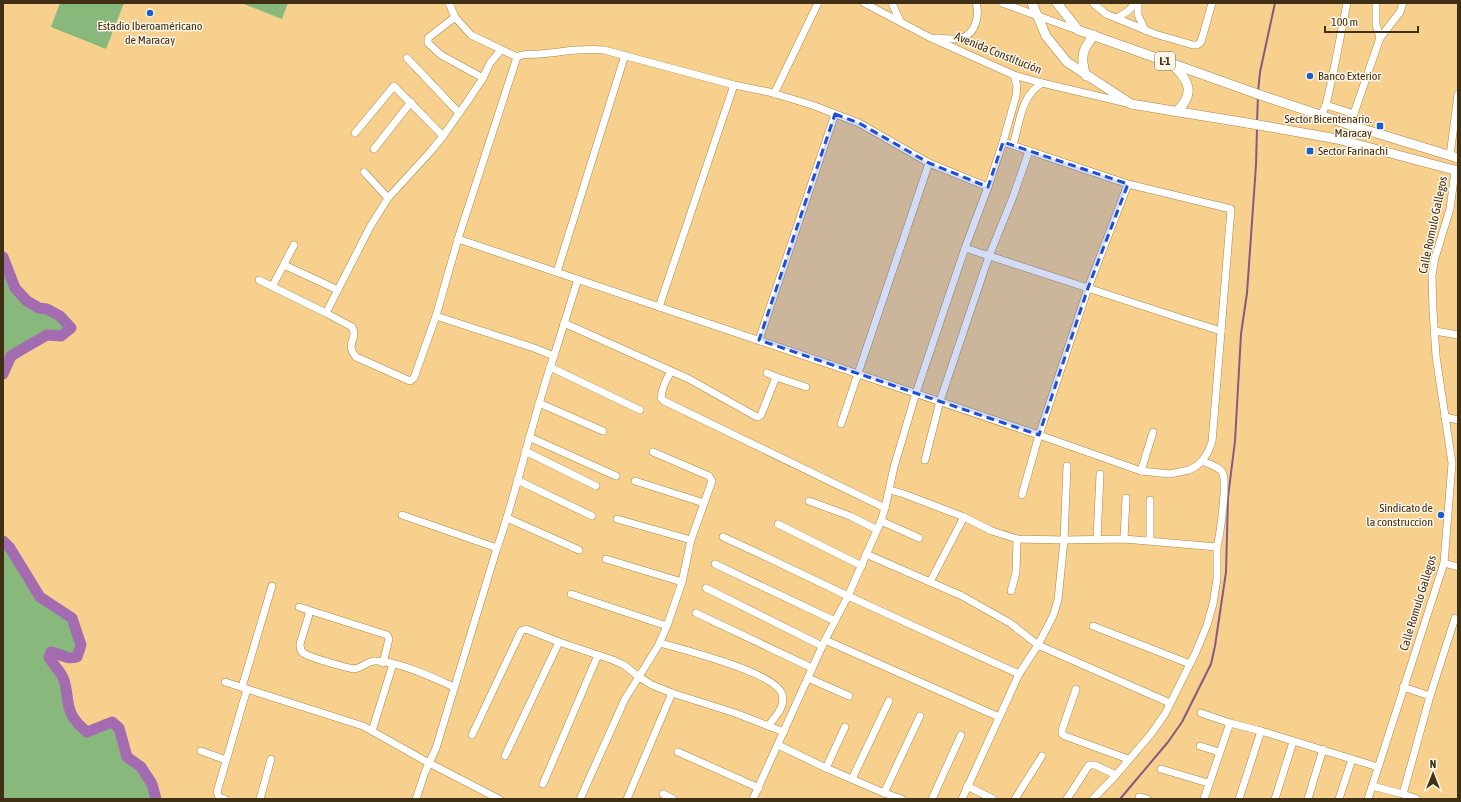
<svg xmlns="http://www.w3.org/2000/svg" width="1461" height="802" font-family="'Asap Condensed',sans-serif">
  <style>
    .green { fill: #88b87c }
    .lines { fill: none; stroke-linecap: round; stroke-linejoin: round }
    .stream { stroke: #855a82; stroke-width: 2 }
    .river { stroke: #a36cb1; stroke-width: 11 }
    .minor-casing { stroke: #ab8644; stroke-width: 8 }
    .major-casing { stroke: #ab8644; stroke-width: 10 }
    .minor { stroke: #fff; stroke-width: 7 }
    .major { stroke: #fff; stroke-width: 9 }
    .marked { fill: #1d4ed8; fill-opacity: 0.2; stroke: #1d4ed8; stroke-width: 3; stroke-dasharray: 8 5; stroke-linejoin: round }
    .poi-dot { fill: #195fca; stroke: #fef6e9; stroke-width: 1.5 }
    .labels { text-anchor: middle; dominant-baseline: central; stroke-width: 3; stroke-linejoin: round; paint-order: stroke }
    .shield { fill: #fef6e9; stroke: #786b54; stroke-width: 1 }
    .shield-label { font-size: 11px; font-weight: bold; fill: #3f2f14 }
    .poi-label { font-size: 12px; fill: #3f2f14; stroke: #fef6e9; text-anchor: start }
    .street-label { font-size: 12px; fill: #3f2f14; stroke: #fef6e9 }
  </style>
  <rect width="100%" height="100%" fill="#f8d08d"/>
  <!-- green -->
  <g class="green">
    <path d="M60,3H124L106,49L51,27Z"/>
    <path d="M241,3H288L282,19Z"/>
    <path d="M3,257L15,288L27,301L39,308L47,309L60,316L71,328L61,336L47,335L26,347L11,356L3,374Z"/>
    <path d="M3,541L10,548L40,597L72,618L81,645L77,657C65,660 62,654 51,652L49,657C53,665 61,671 64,680C66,685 66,690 67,695C69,714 73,720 87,732L112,722L119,728L127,757L141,767L152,784L156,799H3Z"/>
  </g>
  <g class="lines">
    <!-- stream -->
    <g class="stream">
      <path d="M1258,92L1260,72L1275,3"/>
      <path d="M1257,122L1258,96"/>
      <path d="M1120,799L1168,742L1182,722L1211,664L1215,646L1226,572L1228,497L1235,441L1241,334L1247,293L1256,165L1257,128"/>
    </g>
    <!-- river -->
    <g class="river">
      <path d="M3,257L15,288L27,301L39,308L47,309L60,316L71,328L61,336L47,335L26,347L11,356L3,374"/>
      <path d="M3,541L10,548L40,597L72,618L81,645L77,657C65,660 62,654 51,652L49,657C53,665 61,671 64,680C66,685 66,690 67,695C69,714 73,720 87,732L112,722L119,728L127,757L141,767L152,784L156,799"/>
    </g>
    <defs>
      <g id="minor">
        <path d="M449,3L455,17L471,35L517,57C524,53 531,55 539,54C563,52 580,48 604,50L734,85L769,92L812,105L859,123L929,163L988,187L1003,142L1016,96L1017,86L1014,75"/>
        <path d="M864,3L929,37L1014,75L1042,83L1127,103"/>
        <path d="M892,3L900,21"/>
        <path d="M1002,3L1077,30"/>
        <path d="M1093,3L1106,14L1155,34L1193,45H1197L1201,42L1212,3"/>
        <path d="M1138,3V15L1145,30"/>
        <path d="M1376,3V24L1380,38"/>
        <path d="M455,17L428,38V43L441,55L483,78"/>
        <path d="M1117,18L1128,11L1136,3"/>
        <path d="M937,38C955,40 970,42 976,22C978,15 978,9 976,3"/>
        <path d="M407,58L459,113"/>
        <path d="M774,94L818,3"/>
        <path d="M1326,105L1354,114"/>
        <path d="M1321,115L1326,105L1333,74L1347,3"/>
        <path d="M1350,125L1380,38L1400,12L1403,3"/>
        <path d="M355,133L394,86L443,136"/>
        <path d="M1013,145C1020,123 1020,97 1042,83"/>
        <path d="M374,149L411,102"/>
        <path d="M1450,156L1458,94"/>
        <path d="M364,172L388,198"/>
        <path d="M458,239L1039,435L1141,471L1170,474L1189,470L1195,467L1202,461L1208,452L1212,442L1231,209L1128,184L1003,142"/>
        <path d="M965,248L1189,321L1221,331"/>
        <path d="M284,265L338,290"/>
        <path d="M557,272L625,55"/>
        <path d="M259,280L326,313L352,327C359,339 344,343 356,357L410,381L414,378L436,316L458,239L517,57"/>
        <path d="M272,287L294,245"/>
        <path d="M659,307L734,85"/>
        <path d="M326,313L370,227L388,198L431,151L443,136L467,102L483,78L490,63L501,50"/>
        <path d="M564,323L689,379L757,417L761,415L776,377L767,373"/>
        <path d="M1435,331L1458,335"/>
        <path d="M759,340L835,114"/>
        <path d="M554,356L578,279"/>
        <path d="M550,367L640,410"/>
        <path d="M671,372C666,379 662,389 661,398L664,401L885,508"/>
        <path d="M776,377L806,387"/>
        <path d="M539,403L603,431"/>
        <path d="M1445,417L1458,420"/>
        <path d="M841,424L929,163"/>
        <path d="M529,437L616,476"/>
        <path d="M525,451L596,486"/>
        <path d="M925,460L940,401L989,256L1013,197L1029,151"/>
        <path d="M1202,461C1208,464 1221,467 1223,474C1227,485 1220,535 1217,547"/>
        <path d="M1141,471L1153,432"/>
        <path d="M517,480L592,516"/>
        <path d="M635,481L704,503"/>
        <path d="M890,490L904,494L964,517L992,531L1017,539L1064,540L1124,539L1217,547V579L1213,604L1207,625L1196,652L1165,714L1151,734L1116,775L1093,799"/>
        <path d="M1022,495L1039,435L1088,288L1128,184"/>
        <path d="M809,501L850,516L876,529"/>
        <path d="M402,515L497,548"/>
        <path d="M507,518L579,550"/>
        <path d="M617,519L691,540"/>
        <path d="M881,521L919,538"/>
        <path d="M778,524L862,566"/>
        <path d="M723,537L758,553L848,596L1019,674"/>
        <path d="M1097,539L1100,474"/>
        <path d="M1124,539L1126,498"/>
        <path d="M1150,540V500"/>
        <path d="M866,554L962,596L1010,623L1038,645L1170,703"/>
        <path d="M606,559L682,582"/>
        <path d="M1444,563L1458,567"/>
        <path d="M715,564L835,621"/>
        <path d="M930,582L964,517"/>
        <path d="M706,588L822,646"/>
        <path d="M1011,591L1016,573L1017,539"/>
        <path d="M571,594L667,626"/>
        <path d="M299,607L387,635L389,639L383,663"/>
        <path d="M310,611L300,644C300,648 300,650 303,653C311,658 344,667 354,669C362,668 366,662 374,661C396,660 434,678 454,687"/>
        <path d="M696,613L812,668"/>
        <path d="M1093,626L1190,664"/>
        <path d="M825,640L999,717"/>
        <path d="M660,643C682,649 776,673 782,694C786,707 775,717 768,726"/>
        <path d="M808,678L849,696"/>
        <path d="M225,682L363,726L429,763L499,799"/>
        <path d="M242,687L272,586"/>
        <path d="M1403,687L1430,696"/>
        <path d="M1076,689L1062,730V734L1065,736L1128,759"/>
        <path d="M1201,713L1230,723"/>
        <path d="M372,731L393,664"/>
        <path d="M472,735L521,631L526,629L559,642L613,660L624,665L639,677L652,685L672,693L735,713L784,732"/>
        <path d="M778,745L826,768L884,793L902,799"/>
        <path d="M1200,746L1219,752"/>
        <path d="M201,751L226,760"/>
        <path d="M678,752L759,788"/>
        <path d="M505,756L559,642"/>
        <path d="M826,768L845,727"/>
        <path d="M1161,769L1208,783"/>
        <path d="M852,779L889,701"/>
        <path d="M543,784L598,655"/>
        <path d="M967,786L993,799"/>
        <path d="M1372,786L1403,794"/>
        <path d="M884,793L920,716"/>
        <path d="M663,794L673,799"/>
        <path d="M1139,797L1147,799"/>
        <path d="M225,799L219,797L217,792L247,689"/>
        <path d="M260,799L271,759"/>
        <path d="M416,799L425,772L436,748L497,548C519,485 532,419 554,356L534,348L436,316"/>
        <path d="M580,799L625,699L658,646L667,626L682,582L691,540L712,481L709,476L653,452"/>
        <path d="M627,799L672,693"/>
        <path d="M753,799L825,640L848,596L881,521L885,508L894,467L916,393L965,248L988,187"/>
        <path d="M932,799L961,735"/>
        <path d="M962,799L1019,674L1038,645L1053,616L1058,600L1064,540L1067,466"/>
        <path d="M1015,799L1042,756"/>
        <path d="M1067,799L1089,765H1095L1116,775"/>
        <path d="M1204,799L1230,723L1261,731L1378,767"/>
        <path d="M1239,799L1261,731"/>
        <path d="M1275,799L1293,742"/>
        <path d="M1308,799L1323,749"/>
        <path d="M1339,799L1352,759"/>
        <path d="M1368,799L1444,563L1452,463L1436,356L1433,311L1432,275L1435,258L1450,209L1455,171"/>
        <path d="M1417,799L1403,794L1430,696L1455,618"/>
      </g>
      <g id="major">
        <path d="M1032,3L1046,36L1067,62L1131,104L1253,124L1337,139L1458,171"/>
        <path d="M1057,3L1078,30L1263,96L1350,125L1458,158"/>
        <path d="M1174,66C1190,82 1195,94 1176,112"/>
        <path d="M1086,76C1080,57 1082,50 1094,35"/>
      </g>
    </defs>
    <!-- minor casing -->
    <use href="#minor" class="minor-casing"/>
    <!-- major casing -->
    <use href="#major" class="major-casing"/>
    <!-- minor -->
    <use href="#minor" class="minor"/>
    <!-- major -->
    <use href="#major" class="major"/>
  </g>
  <!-- marked area -->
  <path class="marked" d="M835,114L859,123L929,163L988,187L1003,142L1128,184L1088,288L1039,435L759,340Z"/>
  <!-- markers -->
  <g class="poi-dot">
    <circle cx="150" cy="13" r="4"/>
    <circle cx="1310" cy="76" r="4"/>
    <rect x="1376" y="122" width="8" height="8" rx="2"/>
    <rect x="1306" y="147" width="8" height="8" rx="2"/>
    <circle cx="1441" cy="515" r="4"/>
  </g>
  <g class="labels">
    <!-- shield labels -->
    <rect class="shield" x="1155" y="52" width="20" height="18" rx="3"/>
    <g class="shield-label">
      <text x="1165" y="61">L-1</text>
    </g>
    <!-- poi labels -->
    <g class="poi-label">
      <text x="150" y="26" text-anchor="middle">Estadio Iberoaméricano<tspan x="150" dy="14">de Maracay</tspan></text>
      <text x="1318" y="76">Banco Exterior</text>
      <text x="1372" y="119" text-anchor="end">Sector Bicentenario.<tspan x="1372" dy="14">Maracay</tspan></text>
      <text x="1318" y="151">Sector Farinachi</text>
      <text x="1433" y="508" text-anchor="end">Sindicato de<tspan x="1433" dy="14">la construccion</tspan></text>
    </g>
    <!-- street labels -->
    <g class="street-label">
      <text transform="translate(998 53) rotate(22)">Avenida Constitución</text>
      <text transform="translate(1433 225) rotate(-78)">Calle Romulo Gallegos</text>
      <text transform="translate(1418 603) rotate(-73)">Calle Romulo Gallegos</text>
    </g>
  </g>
  <!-- border -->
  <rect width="1461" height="802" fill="none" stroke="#3f2f14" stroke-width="8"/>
  <!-- north arrow -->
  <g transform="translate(1433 774)" stroke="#fef6e9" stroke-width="3" paint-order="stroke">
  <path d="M0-3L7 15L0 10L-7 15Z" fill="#3f2f14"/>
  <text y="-6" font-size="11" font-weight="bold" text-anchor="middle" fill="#3f2f14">N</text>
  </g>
  <!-- scale -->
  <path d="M1325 26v6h93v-6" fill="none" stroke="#3f2f14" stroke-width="2"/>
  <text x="1331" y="26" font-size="12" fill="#3f2f14" stroke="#fef6e9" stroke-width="3" paint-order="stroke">100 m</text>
</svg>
